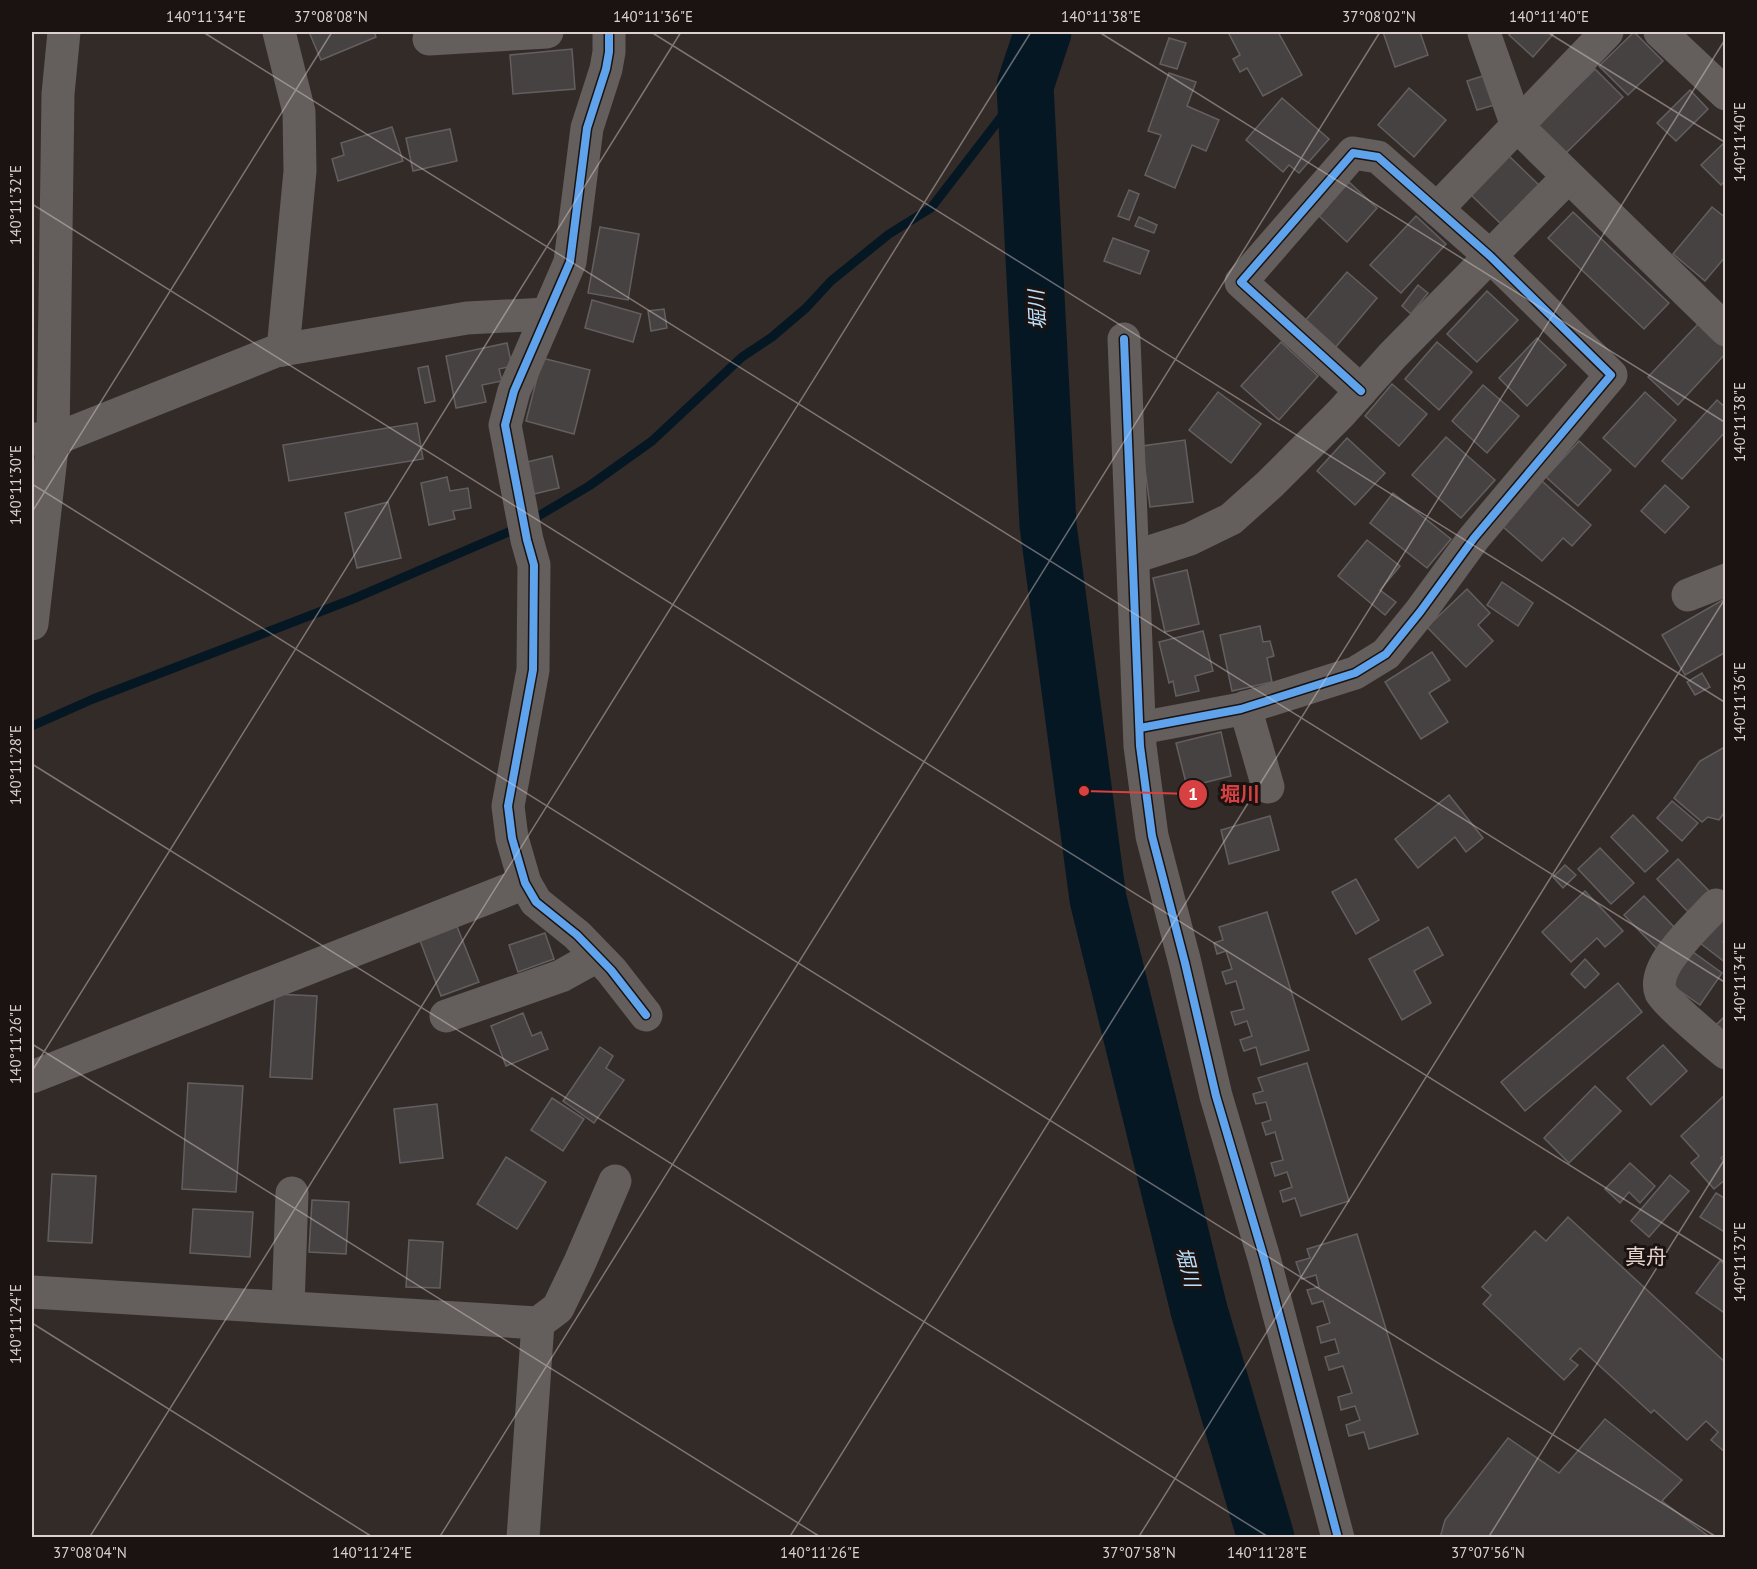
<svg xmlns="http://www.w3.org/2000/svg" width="1757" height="1569" font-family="'PT Sans','Noto Sans JP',sans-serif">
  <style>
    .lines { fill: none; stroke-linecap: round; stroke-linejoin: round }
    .stream { stroke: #061724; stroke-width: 9 }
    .river { stroke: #061724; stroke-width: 57 }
    .building { fill: #474242; stroke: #635f61; stroke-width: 1.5 }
    .minor { stroke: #645e5c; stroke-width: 33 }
    .cycleway-casing { stroke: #1a1311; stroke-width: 11 }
    .cycleway { stroke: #60a3ed; stroke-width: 8 }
    .ticks { fill: none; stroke: #dcd1ce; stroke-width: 1.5; stroke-opacity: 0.45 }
    .labels { text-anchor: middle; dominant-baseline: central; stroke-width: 6; stroke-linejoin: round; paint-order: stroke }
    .water-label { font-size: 20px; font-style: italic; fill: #bce1fd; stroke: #1a1311 }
    .quarter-label { font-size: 21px; fill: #e7d3cb; stroke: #1a1311 }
    .leader { fill: none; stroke: #d74141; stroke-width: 2 }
    .callout-dot { fill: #d74141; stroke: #1a1311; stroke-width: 2 }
    .mark-label { font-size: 18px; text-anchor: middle; font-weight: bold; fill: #fff }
    .callout-label { font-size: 20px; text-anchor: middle; font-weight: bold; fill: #d74141; stroke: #1a1311; stroke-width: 6; stroke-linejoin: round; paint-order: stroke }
    .neatline { fill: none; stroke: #dcd1ce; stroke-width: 2 }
    .ticks-label { font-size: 15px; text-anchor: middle; fill: #dcd1ce }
  </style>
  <rect width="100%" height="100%" fill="#332b28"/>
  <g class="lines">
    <!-- stream -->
    <g class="stream">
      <path d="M530,521L589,486L652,441L742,357L772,337L806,308L831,281L889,234L931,208L1025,86"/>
      <path d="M32,726L93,699L353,599L518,528"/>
    </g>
    <!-- river -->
    <path class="river" d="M1043,32L1025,86L1048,525L1098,899L1199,1310L1266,1538"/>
  </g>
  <!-- building -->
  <g class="building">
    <path d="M309,32H374L376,37L321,60Z"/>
    <path d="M1228,32H1278L1302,75L1263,96L1247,68L1240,72L1233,59L1240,55Z"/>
    <path d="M1383,32H1420L1428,55L1395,67Z"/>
    <path d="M1512,32H1555L1533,57L1509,35Z"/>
    <path d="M1634,32L1663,61L1628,95L1599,66Z"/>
    <path d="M1169,38L1186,43L1177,69L1160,64Z"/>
    <path d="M572,49L575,89L513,94L510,55Z"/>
    <path d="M1595,69L1623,97L1564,155L1536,127Z"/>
    <path d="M1169,73L1196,82L1187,106L1219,120L1206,151L1192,145L1175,188L1145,175L1161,135L1148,131Z"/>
    <path d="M1489,74L1498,104L1477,110L1467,81Z"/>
    <path d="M1409,88L1446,120L1414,157L1378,125Z"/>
    <path d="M1690,90L1708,109L1676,141L1657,123Z"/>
    <path d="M1282,98L1329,139L1299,173L1289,165L1283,172L1246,140Z"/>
    <path d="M392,127L403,161L338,181L332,159L344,155L341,143Z"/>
    <path d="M450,129L457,161L413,171L406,138Z"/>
    <path d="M1726,141V180L1721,185L1701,165Z"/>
    <path d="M1508,155L1540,186L1502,225L1470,194Z"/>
    <path d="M1349,182L1377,208L1347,242L1319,216Z"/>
    <path d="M1129,190L1139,194L1129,220L1118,216Z"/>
    <path d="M1712,207L1726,218V256L1705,281L1673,254Z"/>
    <path d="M1573,212L1669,303L1644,329L1548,238Z"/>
    <path d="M1416,216L1446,244L1401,293L1370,265Z"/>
    <path d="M1139,217L1157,225L1154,233L1135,226Z"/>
    <path d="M600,227L639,234L628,300L588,293Z"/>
    <path d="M1113,238L1149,251L1140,274L1104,261Z"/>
    <path d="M1347,272L1377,298L1335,348L1304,322Z"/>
    <path d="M1418,285L1428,293L1411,314L1402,306Z"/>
    <path d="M1487,291L1518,320L1477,362L1447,334Z"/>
    <path d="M592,300L641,314L633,342L585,328Z"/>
    <path d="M664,309L667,328L651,331L648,311Z"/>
    <path d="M1699,323L1726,348V353L1678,405L1648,377Z"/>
    <path d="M1537,338L1566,365L1527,406L1499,378Z"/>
    <path d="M1281,342L1318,376L1279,420L1241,386Z"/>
    <path d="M1437,342L1472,372L1439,410L1405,379Z"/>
    <path d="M507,343L512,366L499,369L502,381L482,385L486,402L456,408L446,356Z"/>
    <path d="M542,358L590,370L574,434L526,421Z"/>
    <path d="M428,366L435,401L425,403L418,368Z"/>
    <path d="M1392,384L1427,414L1399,446L1365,416Z"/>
    <path d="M1483,385L1519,416L1487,453L1452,421Z"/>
    <path d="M1218,392L1261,424L1231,463L1189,430Z"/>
    <path d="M1645,392L1676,420L1635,467L1603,438Z"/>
    <path d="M1717,400L1726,408V431L1682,479L1662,461Z"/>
    <path d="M417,423L423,459L289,481L283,445Z"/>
    <path d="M1446,437L1495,480L1461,518L1412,475Z"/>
    <path d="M1347,438L1385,473L1355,505L1317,471Z"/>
    <path d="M1185,440L1193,502L1150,507L1142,446Z"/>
    <path d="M1579,441L1611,470L1578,506L1546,477Z"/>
    <path d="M552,456L559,488L534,494L527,462Z"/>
    <path d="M447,477L450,491L468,488L471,508L453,511L455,519L429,525L421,483Z"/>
    <path d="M1542,481L1591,525L1572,546L1563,538L1542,561L1502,526Z"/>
    <path d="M1665,485L1689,507L1665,533L1641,511Z"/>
    <path d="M1393,493L1451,539L1427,568L1370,523Z"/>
    <path d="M388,502L401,558L357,568L345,513Z"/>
    <path d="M1367,540L1400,566L1380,590L1396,602L1385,615L1338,576Z"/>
    <path d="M1187,570L1199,624L1165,632L1153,578Z"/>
    <path d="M1502,582L1533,603L1518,626L1487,605Z"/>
    <path d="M1467,589L1490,613L1478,625L1493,641L1466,667L1427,627Z"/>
    <path d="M1726,598V652L1685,675L1662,635Z"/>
    <path d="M1260,626L1263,642L1270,641L1274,656L1267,658L1272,682L1232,691L1220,635Z"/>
    <path d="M1203,631L1213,671L1195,676L1199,691L1176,696L1173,681L1169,683L1159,642Z"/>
    <path d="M1432,652L1450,680L1429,693L1448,722L1421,739L1385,682Z"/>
    <path d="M1702,673L1710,687L1695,695L1687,682Z"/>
    <path d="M1221,732L1231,776L1187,787L1176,743Z"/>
    <path d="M1723,748L1726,751V810L1719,820L1708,817L1702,822L1674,798L1700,761Z"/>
    <path d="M1449,795L1483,838L1466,852L1455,837L1418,868L1395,839Z"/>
    <path d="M1672,801L1698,823L1682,841L1657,818Z"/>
    <path d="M1633,815L1668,851L1645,872L1611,837Z"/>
    <path d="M1270,816L1279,850L1229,864L1221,830Z"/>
    <path d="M1600,848L1634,883L1611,904L1578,869Z"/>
    <path d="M1678,859L1712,894L1691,915L1657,879Z"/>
    <path d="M1565,865L1576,875L1563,888L1553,877Z"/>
    <path d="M1356,879L1379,920L1356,934L1332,892Z"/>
    <path d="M1585,891L1623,931L1605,947L1597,938L1571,962L1542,932Z"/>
    <path d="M1644,896L1679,932L1659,951L1624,915Z"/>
    <path d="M1726,909V938L1723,942L1726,944V963L1696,940Z"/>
    <path d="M1267,912L1309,1050L1261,1065L1256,1047L1244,1051L1240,1040L1252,1036L1247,1021L1235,1025L1231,1012L1244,1009L1236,981L1226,984L1222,972L1232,969L1226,951L1217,954L1214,943L1223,940L1219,927Z"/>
    <path d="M456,924L479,982L441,996L419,938Z"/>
    <path d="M1428,927L1443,955L1414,971L1431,1003L1402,1020L1369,959Z"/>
    <path d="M545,933L554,959L518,972L509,945Z"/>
    <path d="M1693,952L1722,973L1700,1005L1670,984Z"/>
    <path d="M1585,959L1599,974L1585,988L1571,974Z"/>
    <path d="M1618,983L1642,1012L1525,1111L1501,1082Z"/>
    <path d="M275,994L317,996L312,1079L270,1077Z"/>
    <path d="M523,1013L532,1036L541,1032L548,1049L506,1066L491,1026Z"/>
    <path d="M1726,1015V1036L1715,1026Z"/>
    <path d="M1663,1045L1687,1071L1651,1105L1627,1078Z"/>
    <path d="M600,1047L613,1056L606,1068L624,1080L594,1123L563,1101Z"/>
    <path d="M1307,1063L1349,1201L1301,1216L1295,1198L1283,1202L1280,1191L1292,1187L1287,1172L1275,1176L1271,1163L1283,1160L1275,1132L1266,1135L1262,1123L1271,1120L1266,1102L1256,1104L1253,1094L1263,1091L1258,1078Z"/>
    <path d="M188,1083L243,1086L236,1192L182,1189Z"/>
    <path d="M1595,1086L1621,1111L1569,1163L1544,1138Z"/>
    <path d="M1726,1094V1154L1721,1158L1726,1163V1179L1714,1189L1691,1163L1699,1156L1681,1136Z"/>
    <path d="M552,1098L584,1119L563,1151L531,1130Z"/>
    <path d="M437,1104L443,1158L400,1163L394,1109Z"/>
    <path d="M506,1157L546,1182L517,1229L477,1204Z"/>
    <path d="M1630,1163L1655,1186L1640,1203L1629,1192L1620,1203L1605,1189Z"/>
    <path d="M52,1174L96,1176L92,1243L48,1241Z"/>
    <path d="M1670,1175L1689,1191L1649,1237L1631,1221Z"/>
    <path d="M1716,1193L1726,1199V1233L1700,1217Z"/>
    <path d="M312,1200L349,1202L346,1254L309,1252Z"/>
    <path d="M193,1209L253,1212L250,1257L190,1253Z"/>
    <path d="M1568,1217L1726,1363V1453L1711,1440L1718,1432L1706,1421L1687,1440L1654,1410L1651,1413L1580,1348L1570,1359L1578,1365L1564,1380L1483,1304L1491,1295L1482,1287L1535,1231L1546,1241Z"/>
    <path d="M1357,1234L1418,1434L1369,1449L1364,1432L1349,1436L1346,1425L1360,1420L1355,1406L1341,1410L1338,1397L1352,1393L1343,1366L1329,1370L1325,1357L1339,1353L1335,1339L1321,1343L1317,1327L1330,1323L1323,1301L1312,1304L1307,1290L1319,1287L1316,1275L1302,1279L1296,1262L1310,1258L1307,1249Z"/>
    <path d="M409,1240L443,1242L440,1288L406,1287Z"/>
    <path d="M1720,1261L1726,1265V1314L1696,1293Z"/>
    <path d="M1605,1419L1682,1480L1662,1501L1711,1538H1440L1445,1520L1508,1438L1559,1473Z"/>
  </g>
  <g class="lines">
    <!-- minor -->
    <g class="minor">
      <path d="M279,32L299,112L300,171L283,350"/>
      <path d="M609,32V52L606,69L587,128L570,262L514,391L505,425L527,540L534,565L533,670L508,806L512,838L525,883L536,902L577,935L611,970L646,1015"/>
      <path d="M1660,32L1726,94"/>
      <path d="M1484,33L1517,126L1726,330"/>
      <path d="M429,39L547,32"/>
      <path d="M1437,209L1607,32"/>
      <path d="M1124,339L1140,746L1152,836L1185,963L1216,1096L1264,1258L1338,1538"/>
      <path d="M35,439L53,440L276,351L467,318L547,314"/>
      <path d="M1134,557L1190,539L1231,519L1270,484L1341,413L1393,355L1568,177"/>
      <path d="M1688,595L1726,580"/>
      <path d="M32,624L53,440L58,94L64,32"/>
      <path d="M1245,707L1268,787"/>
      <path d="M1140,728L1241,709L1355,673L1386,654L1420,612L1474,538L1611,375L1490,256L1378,157L1353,153L1241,282L1361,391"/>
      <path d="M1716,905C1699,924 1650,966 1661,993C1664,1001 1715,1044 1726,1053"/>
      <path d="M446,1016L561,976L597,956"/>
      <path d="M32,1077L525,883"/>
      <path d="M32,1292L538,1323L523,1538"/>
      <path d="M288,1307L292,1193"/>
      <path d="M538,1323L558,1308L580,1262L615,1181"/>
    </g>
    <defs>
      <g id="cycleway">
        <path d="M609,32V52L606,69L587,128L570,262L514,391L505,425L527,540L534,565L533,670L508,806L512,838L525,883L536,902L577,935L611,970L646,1015"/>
        <path d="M1124,339L1140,746L1152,836L1185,963L1216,1096L1264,1258L1338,1538"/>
        <path d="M1140,728L1241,709L1355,673L1386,654L1420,612L1474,538L1611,375L1490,256L1378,157L1353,153L1241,282L1361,391"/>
      </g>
    </defs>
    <!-- cycleway casing -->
    <use href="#cycleway" class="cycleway-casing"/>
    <!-- cycleway -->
    <use href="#cycleway" class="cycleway"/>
  </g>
  <!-- ticks -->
  <path class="ticks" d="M203,32L1726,983M651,32L1726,703M1099,32L1726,423M1547,32L1726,143M32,204L1726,1263M32,484L1718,1538M32,512L332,32M32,764L1270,1538M32,1044L822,1538M32,1071L681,32M32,1323L374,1538M89,1538L1031,32M439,1538L1380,32M789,1538L1726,38M1138,1538L1726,597M1488,1538L1726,1157"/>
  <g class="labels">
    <!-- water labels -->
    <g class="water-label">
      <text transform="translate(1037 310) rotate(-93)">堀川</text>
      <text transform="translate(1188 1267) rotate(76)">堀川</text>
    </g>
    <!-- quarter labels -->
    <g class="quarter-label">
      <text x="1646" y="1256">真舟</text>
    </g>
  </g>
  <!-- callouts -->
  <path class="leader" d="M1084 791L1193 794"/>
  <g class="callout-dot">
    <circle cx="1084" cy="791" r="6"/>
    <circle cx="1193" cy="794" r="15"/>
  </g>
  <g class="mark-label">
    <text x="1193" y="800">1</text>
  </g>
  <g class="callout-label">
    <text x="1240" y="801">堀川</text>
  </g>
  <!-- border -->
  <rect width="1757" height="1569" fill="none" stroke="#1a1311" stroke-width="66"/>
  <rect x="33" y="33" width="1691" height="1503" class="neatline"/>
  <g class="ticks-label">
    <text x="206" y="22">140°11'34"E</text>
    <text x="331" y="22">37°08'08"N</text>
    <text x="653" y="22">140°11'36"E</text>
    <text x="1101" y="22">140°11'38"E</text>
    <text x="1379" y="22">37°08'02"N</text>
    <text x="1549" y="22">140°11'40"E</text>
    <text transform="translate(1740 142) rotate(-90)" y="5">140°11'40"E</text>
    <text transform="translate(16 205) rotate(-90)" y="5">140°11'32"E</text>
    <text transform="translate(1740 422) rotate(-90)" y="5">140°11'38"E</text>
    <text transform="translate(16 485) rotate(-90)" y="5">140°11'30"E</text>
    <text transform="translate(1740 702) rotate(-90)" y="5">140°11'36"E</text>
    <text transform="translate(16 765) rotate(-90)" y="5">140°11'28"E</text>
    <text transform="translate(1740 982) rotate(-90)" y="5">140°11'34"E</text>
    <text transform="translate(16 1044) rotate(-90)" y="5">140°11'26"E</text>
    <text transform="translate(1740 1262) rotate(-90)" y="5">140°11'32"E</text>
    <text transform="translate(16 1324) rotate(-90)" y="5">140°11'24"E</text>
    <text x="90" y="1558">37°08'04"N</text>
    <text x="372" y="1558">140°11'24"E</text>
    <text x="820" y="1558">140°11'26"E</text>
    <text x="1139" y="1558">37°07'58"N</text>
    <text x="1267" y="1558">140°11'28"E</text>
    <text x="1488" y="1558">37°07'56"N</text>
  </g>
</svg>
